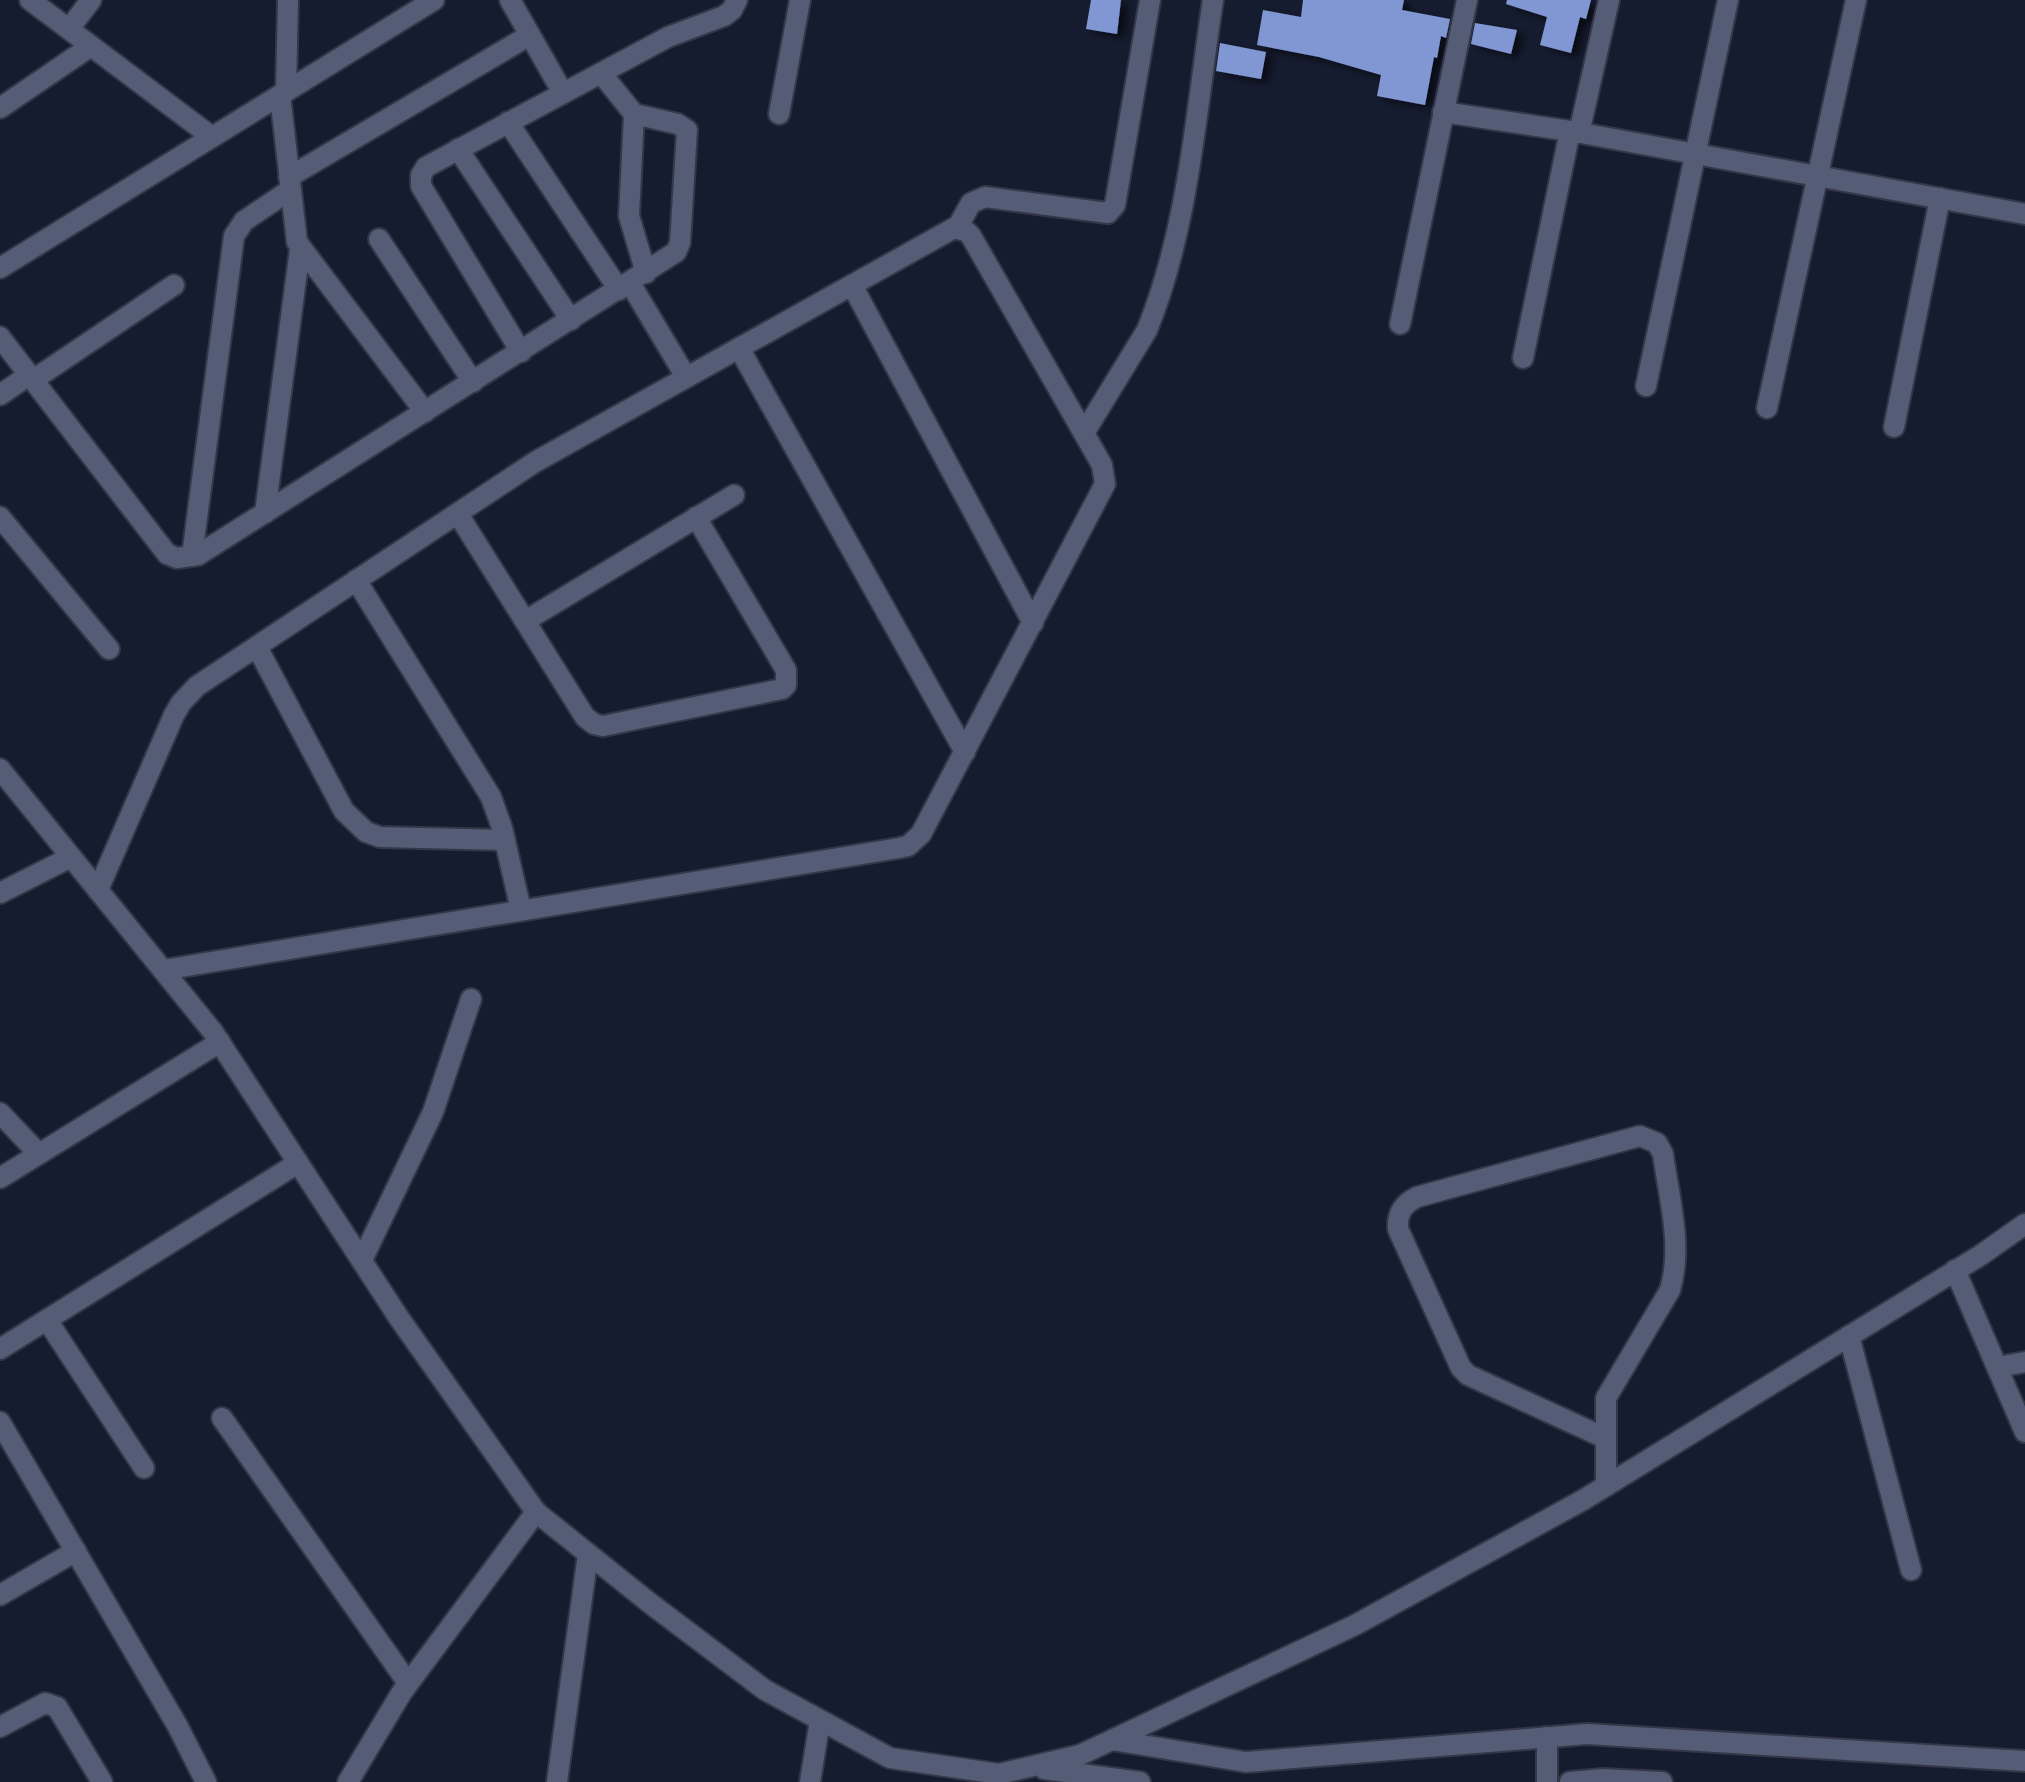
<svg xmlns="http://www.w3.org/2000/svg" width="2025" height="1782" font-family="Inter,sans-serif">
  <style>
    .building { fill: #8097d4; filter: url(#shadow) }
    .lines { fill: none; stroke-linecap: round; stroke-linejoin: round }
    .minor-casing { stroke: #333748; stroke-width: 24 }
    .minor { stroke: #545d75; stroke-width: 20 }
  </style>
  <defs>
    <filter id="shadow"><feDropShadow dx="7" dy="4" stdDeviation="4" flood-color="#0009"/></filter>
  </defs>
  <rect width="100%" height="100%" fill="#161c30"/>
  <!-- building -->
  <g class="building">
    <path d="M1091,0H1121L1117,34L1086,29Z"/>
    <path d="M1303,0H1404L1402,10L1450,19L1446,38L1441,36L1437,58L1434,57L1425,105L1377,96L1381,75L1319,57L1257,45L1263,10L1301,17Z"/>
    <path d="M1507,0H1591L1586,19L1580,17L1571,53L1540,45L1547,17L1506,4Z"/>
    <path d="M1475,23L1517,30L1511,54L1471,44Z"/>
    <path d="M1220,43L1266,52L1261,79L1216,71Z"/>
  </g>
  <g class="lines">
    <defs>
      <g id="minor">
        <path d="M30,0L212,137"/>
        <path d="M510,0L563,93"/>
        <path d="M69,29L91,0"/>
        <path d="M286,91L288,0"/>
        <path d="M280,95L297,242L425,412"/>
        <path d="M0,108L91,46"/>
        <path d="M1443,112L1570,131L2025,214"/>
        <path d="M634,114L629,216L646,273"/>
        <path d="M779,114L800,0"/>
        <path d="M508,122L619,290"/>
        <path d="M1579,133L1609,0"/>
        <path d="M458,149L571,320"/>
        <path d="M289,177L530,35"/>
        <path d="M957,228L971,203L985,197L1108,213L1115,205L1150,0"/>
        <path d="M379,239L473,382"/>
        <path d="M0,268L434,0"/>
        <path d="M630,283L686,377"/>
        <path d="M852,285L1033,623"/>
        <path d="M1400,324L1467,0"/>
        <path d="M0,337L167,554L177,558L198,555L676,252L680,243L687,130L678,124L634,114L601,73"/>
        <path d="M739,348L965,752"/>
        <path d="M521,352L421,186V175L426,167L668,37L724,16L732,10L737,0"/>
        <path d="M1523,358L1570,131"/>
        <path d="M33,380L174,285"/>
        <path d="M1646,386L1728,0"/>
        <path d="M0,395L29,375"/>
        <path d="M1767,408L1856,0"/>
        <path d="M1894,427L1940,198"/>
        <path d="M1084,433L1147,330C1189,227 1196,110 1213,0"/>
        <path d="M265,513L300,249"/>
        <path d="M458,514L585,717L594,724L603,726L782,689L786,685V670L696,517"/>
        <path d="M0,517L109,649"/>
        <path d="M192,556L234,236L244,221L290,190"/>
        <path d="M356,580L491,797L502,828L521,910"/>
        <path d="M525,621L734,495"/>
        <path d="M257,647L344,811L366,832L380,837L505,840"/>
        <path d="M0,769L213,1032L399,1318L536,1512L651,1604L765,1690L890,1758L999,1774L1080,1755L1355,1625L1583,1500L1981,1255L2025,1224"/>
        <path d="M98,890L174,715L181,703L197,686L535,462L954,228L966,231L971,236L1102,465L1105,484L921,834L908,846L899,848L163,970"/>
        <path d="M0,893L71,857"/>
        <path d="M0,1113L39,1154"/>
        <path d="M0,1178L220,1042"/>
        <path d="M362,1260L433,1112L471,999"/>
        <path d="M1955,1270L2025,1432"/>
        <path d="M47,1320L144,1468"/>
        <path d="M1849,1336L1911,1570"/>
        <path d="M0,1349L298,1163"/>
        <path d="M1997,1367L2025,1362"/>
        <path d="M222,1418L408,1683"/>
        <path d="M0,1422L177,1725L206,1782"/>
        <path d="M1605,1438L1468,1375L1461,1368L1398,1229C1397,1213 1403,1204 1417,1197L1640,1136L1657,1143L1663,1154C1669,1198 1683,1246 1670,1290L1606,1398V1486"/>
        <path d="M0,1595L76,1551"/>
        <path d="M0,1727L45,1703L57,1707L102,1782"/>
        <path d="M1112,1740L1246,1762L1587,1734L2025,1761"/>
        <path d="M1044,1769L1140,1782"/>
        <path d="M348,1782L402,1692L536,1512"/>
        <path d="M557,1782L588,1554"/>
        <path d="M810,1782L820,1720"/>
        <path d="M1547,1782V1737"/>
        <path d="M1570,1782L1603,1779L1662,1782"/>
      </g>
    </defs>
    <!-- minor casing -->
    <use href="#minor" class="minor-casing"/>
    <!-- minor -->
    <use href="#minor" class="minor"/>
  </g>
</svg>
